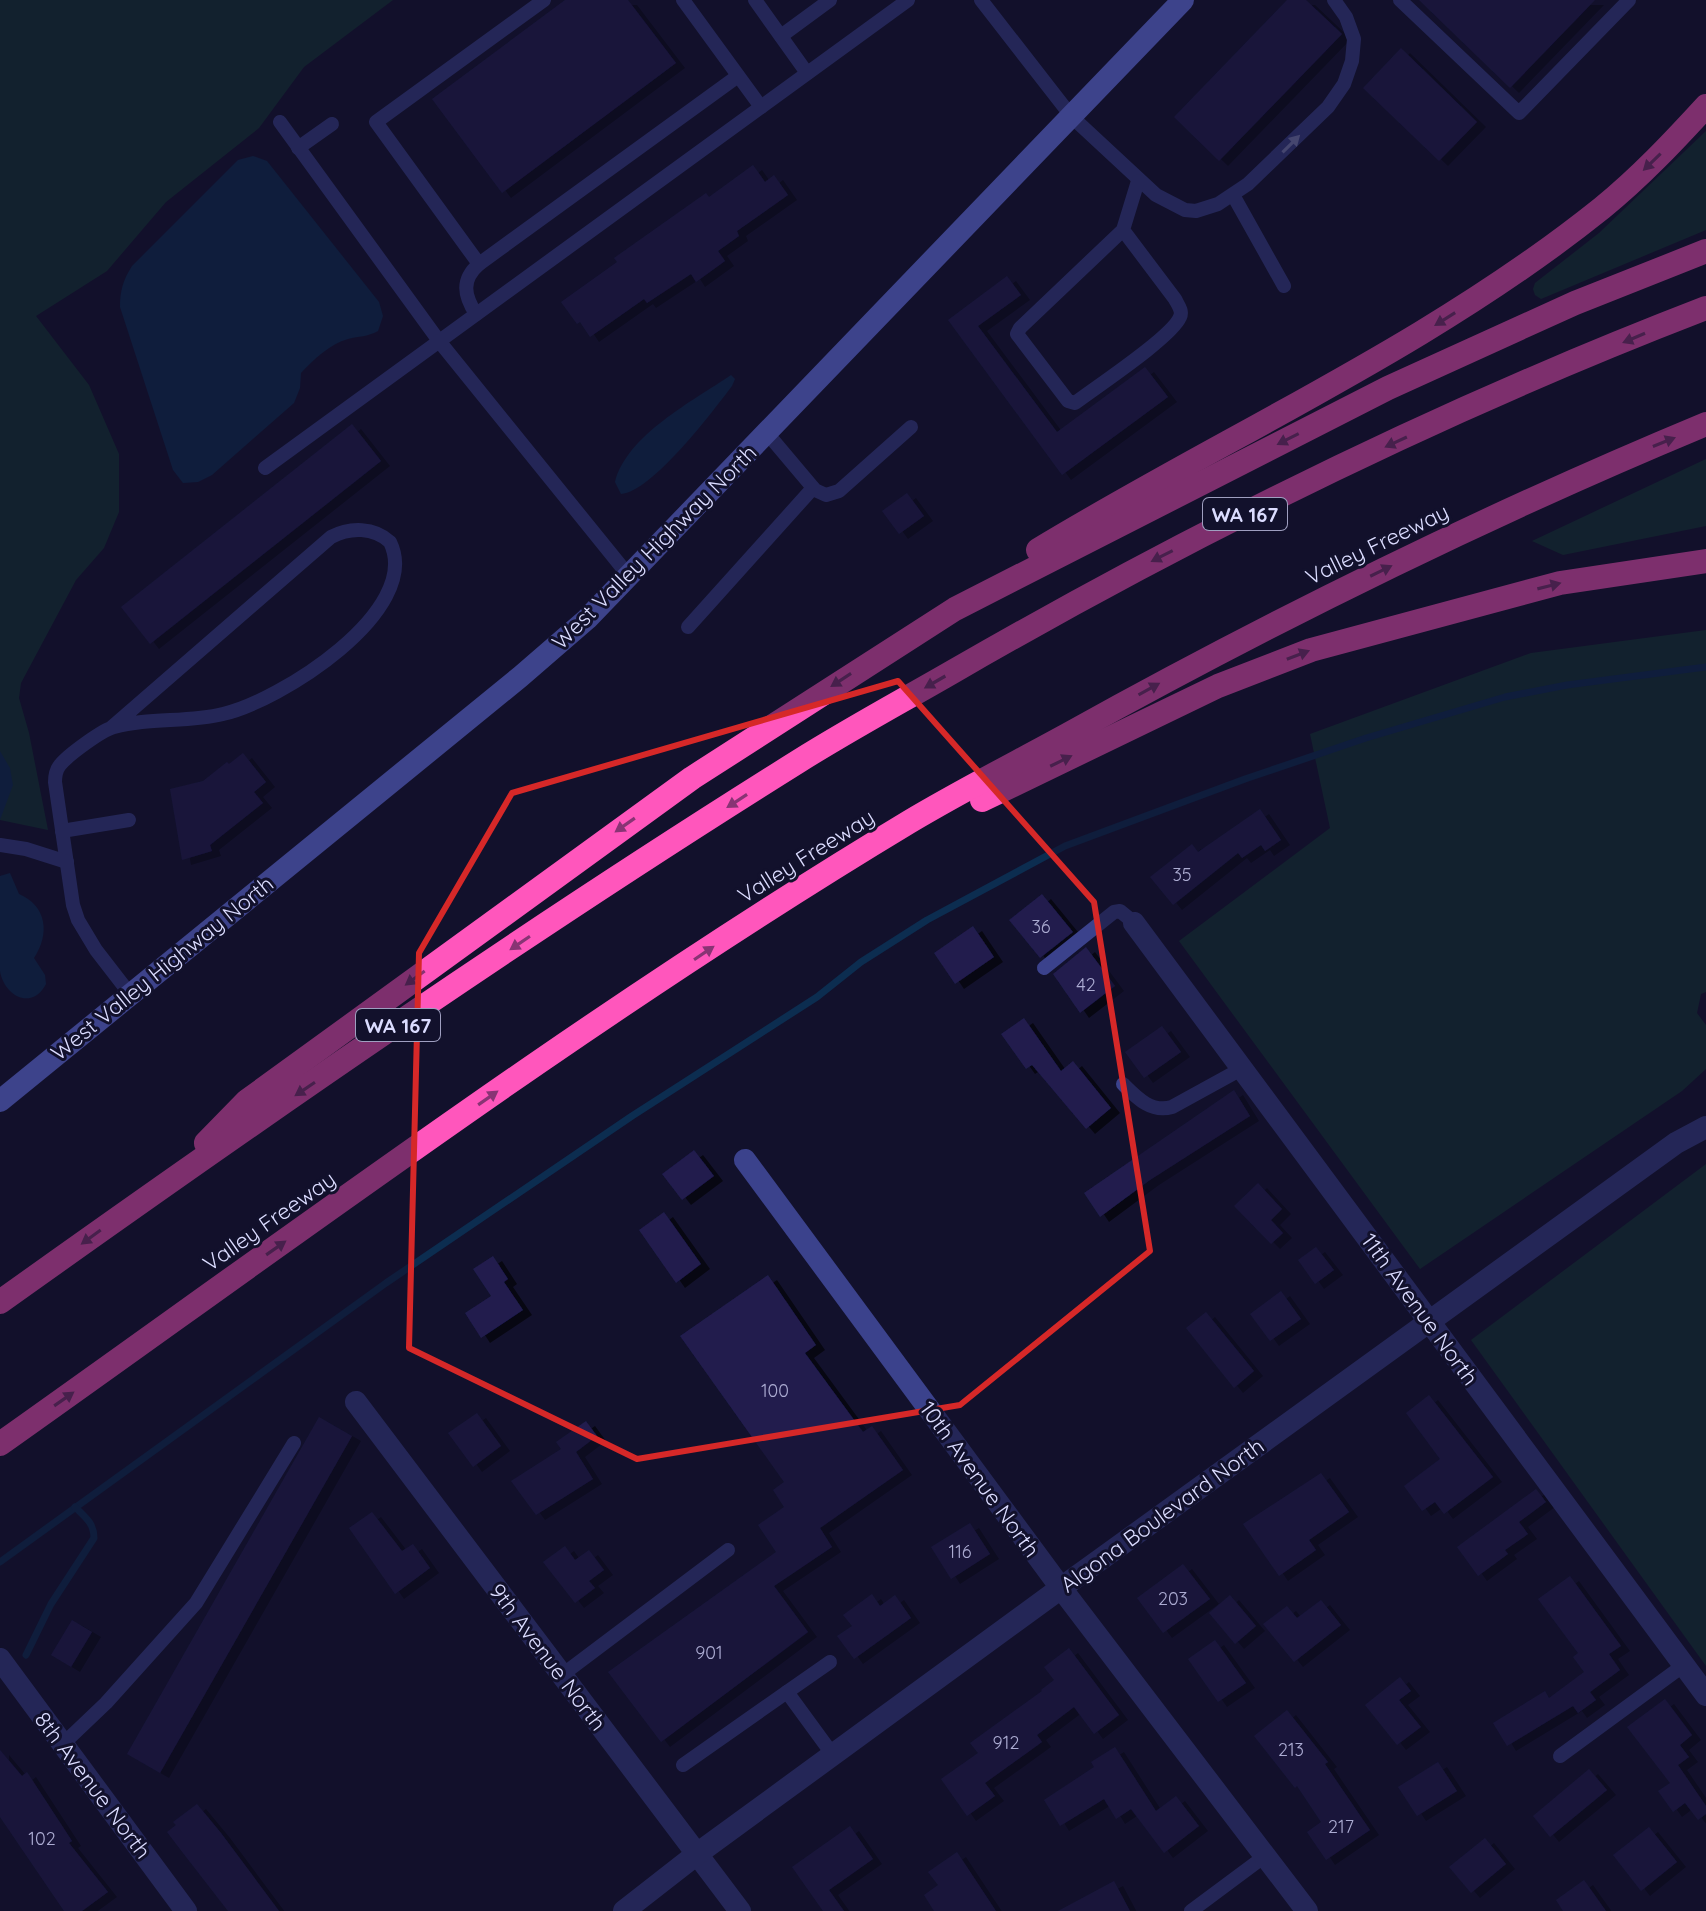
<svg xmlns="http://www.w3.org/2000/svg" width="1706" height="1911" font-family="Quicksand,sans-serif">
  <style>
    .green { fill: #133631 }
    .water { fill: #0c2d50 }
    .lines { fill: none; stroke-linecap: round; stroke-linejoin: round }
    .stream { stroke: #0c2d50; stroke-width: 7 }
    .building { fill: #201c4d; filter: url(#shadow) }
    .service { stroke: #3b428c; stroke-width: 14 }
    .minor { stroke: #3b428c; stroke-width: 22 }
    .tertiary { stroke: #3b428c; stroke-width: 22 }
    .secondary { stroke: #7280ff; stroke-width: 22 }
    .motorway { stroke: #ff56bc; stroke-width: 24 }
    .oneway { fill: #8387c0 }
    .oneway2 { fill: #883474 }
    .marked { fill: none; stroke: #d62828; stroke-width: 6; stroke-linejoin: round }
    .labels { text-anchor: middle; dominant-baseline: central; stroke-width: 6; stroke-linejoin: round; paint-order: stroke }
    .number-label { font-size: 18px; fill: #acacd2 }
    .shield { fill: #12112c; stroke: #9f9fc0; stroke-width: 2 }
    .shield-label { font-size: 20px; font-weight: bold; fill: #dbdcff }
    .street-label { font-size: 22px; fill: #dbdcff; stroke: #12112c }
  </style>
  <defs>
    <filter id="shadow"><feDropShadow dx="9" dy="5" stdDeviation="0" flood-color="#0009"/></filter>
  </defs>
  <rect width="100%" height="100%" fill="#12112c"/>
  <!-- green -->
  <g class="green">
    <path d="M0,0H393L304,67L259,128L166,202L107,271L36,316L89,385L119,454V512L104,548L76,580L21,683L19,698L29,733L48,830L0,820Z"/>
    <path d="M1706,131V230L1541,299L1535,295L1533,289L1535,283L1599,233Z"/>
    <path d="M1706,459V526L1563,555L1532,541Z"/>
    <path d="M1706,630V992L1701,994L1697,1013L1706,1025V1069L1682,1091L1420,1269L1179,941L1330,828L1310,734L1531,653Z"/>
    <path d="M1706,1164V1666L1471,1340Z"/>
  </g>
  <!-- water -->
  <g class="water">
    <path d="M253,156L267,161L379,302L383,316L378,331C367,337 359,336 348,339C330,344 313,360 301,373L300,388L294,403L212,475L198,482L183,483L173,470L120,307C120,291 123,280 132,266L238,160Z"/>
    <path d="M731,375L735,379L732,386C713,411 652,492 621,494L615,482C627,435 693,401 731,375Z"/>
    <path d="M0,751L10,768L13,785L0,820Z"/>
    <path d="M10,873L19,894C47,906 50,934 34,958L45,975L46,984C32,1011 4,996 0,971C0,944 0,905 0,876Z"/>
  </g>
  <g class="lines">
    <!-- stream -->
    <g class="stream">
      <path d="M0,1562L386,1283L632,1116L817,997L861,962L927,920L1065,846L1245,779L1366,738L1505,697L1567,685L1706,667"/>
      <path d="M26,1655L51,1604L94,1538C94,1523 85,1517 75,1507"/>
    </g>
  </g>
  <!-- building -->
  <g class="building">
    <path d="M565,0H628L676,63L502,193L432,99Z"/>
    <path d="M1287,0H1306L1342,34L1219,161L1174,117Z"/>
    <path d="M1419,0H1595L1510,88Z"/>
    <path d="M1401,48L1477,122L1439,161L1363,88Z"/>
    <path d="M753,165L765,182L774,175L788,195L737,231L739,236L718,251L725,261L696,282L691,274L647,303L644,299L590,337L580,322L577,324L561,302L617,262L614,258L706,193L709,197Z"/>
    <path d="M1007,276L1021,295L978,326L1057,432L1145,367L1168,397L1062,475L948,320Z"/>
    <path d="M352,424L381,461L150,644L121,607Z"/>
    <path d="M907,493L924,516L899,534L882,511Z"/>
    <path d="M243,753L266,782L254,792L263,803L210,845L212,851L182,860L170,789L203,781L227,762L229,764Z"/>
    <path d="M1260,809L1281,840L1265,851L1261,845L1242,858L1238,853L1173,905L1150,877L1192,844L1198,852Z"/>
    <path d="M1042,894L1073,932L1040,958L1009,920Z"/>
    <path d="M973,926L994,957L955,984L934,953Z"/>
    <path d="M1086,947L1115,986L1080,1013L1053,974Z"/>
    <path d="M1024,1018L1061,1071L1073,1061L1111,1108L1086,1129L1032,1065L1026,1069L1001,1034Z"/>
    <path d="M1162,1026L1181,1052L1144,1078L1125,1052Z"/>
    <path d="M1234,1090L1250,1116L1150,1180L1100,1217L1084,1193Z"/>
    <path d="M694,1150L714,1176L682,1200L662,1174Z"/>
    <path d="M1258,1183L1282,1209L1271,1220L1283,1233L1271,1244L1234,1206Z"/>
    <path d="M664,1212L701,1264L676,1283L639,1230Z"/>
    <path d="M1316,1247L1334,1270L1315,1284L1298,1260Z"/>
    <path d="M493,1256L508,1279L504,1282L523,1310L481,1338L465,1313L491,1296L473,1269Z"/>
    <path d="M768,1275L816,1345L805,1353L863,1432L872,1426L903,1470L820,1528L832,1547L774,1586L808,1632L661,1742L608,1672L776,1552L758,1525L784,1507L773,1490L784,1482L680,1336Z"/>
    <path d="M1281,1291L1301,1319L1270,1341L1250,1314Z"/>
    <path d="M1206,1312L1254,1371L1234,1388L1186,1328Z"/>
    <path d="M1429,1395L1493,1477L1444,1514L1435,1502L1422,1511L1404,1486L1440,1459L1406,1413Z"/>
    <path d="M477,1413L501,1446L473,1467L448,1433Z"/>
    <path d="M319,1417L352,1436L160,1773L127,1754Z"/>
    <path d="M586,1421L597,1436L576,1452L593,1479L536,1515L511,1481L561,1449L556,1442Z"/>
    <path d="M1321,1473L1349,1512L1309,1540L1316,1550L1279,1576L1243,1524Z"/>
    <path d="M1536,1489L1546,1502L1519,1522L1528,1534L1505,1550L1508,1554L1478,1576L1457,1547Z"/>
    <path d="M372,1512L402,1551L413,1544L430,1568L395,1594L349,1528Z"/>
    <path d="M970,1523L990,1554L951,1579L931,1547Z"/>
    <path d="M565,1546L575,1560L589,1550L604,1570L589,1581L595,1588L575,1603L543,1562Z"/>
    <path d="M1183,1564L1210,1599L1163,1633L1137,1598Z"/>
    <path d="M1570,1576L1621,1646L1609,1654L1620,1670L1590,1692L1596,1700L1578,1713L1573,1706L1507,1746L1493,1723L1545,1691L1549,1698L1584,1672L1573,1657L1578,1653L1538,1599Z"/>
    <path d="M872,1594L880,1606L895,1595L911,1618L854,1659L837,1636L852,1626L843,1615Z"/>
    <path d="M1230,1595L1256,1626L1235,1644L1209,1613Z"/>
    <path d="M1321,1600L1341,1625L1294,1662L1263,1624L1287,1606L1297,1618Z"/>
    <path d="M72,1620L92,1632L71,1667L51,1655Z"/>
    <path d="M1215,1640L1246,1683L1218,1702L1188,1659Z"/>
    <path d="M1069,1648L1119,1715L1094,1734L1074,1707L1037,1735L1042,1742L985,1783L995,1796L967,1816L941,1779L978,1753L970,1743L1042,1691L1041,1690L1054,1680L1044,1667Z"/>
    <path d="M1400,1677L1411,1691L1399,1700L1421,1727L1397,1745L1365,1705Z"/>
    <path d="M1665,1699L1692,1735L1680,1745L1689,1757L1678,1765L1706,1806V1814L1698,1820L1685,1803L1673,1812L1658,1791L1670,1783L1627,1727Z"/>
    <path d="M1287,1710L1328,1762L1325,1764L1370,1830L1326,1860L1307,1832L1321,1822L1297,1786L1295,1788L1254,1736Z"/>
    <path d="M1115,1747L1156,1811L1176,1796L1199,1826L1164,1853L1131,1809L1116,1819L1104,1799L1060,1826L1044,1800L1094,1767L1091,1762Z"/>
    <path d="M0,1750L22,1776L27,1772L72,1841L69,1843L108,1892L82,1911H64L0,1817Z"/>
    <path d="M1438,1762L1457,1791L1417,1816L1398,1787Z"/>
    <path d="M1589,1769L1607,1790L1550,1837L1533,1816Z"/>
    <path d="M197,1804L221,1833L279,1911H228L183,1853L167,1832L176,1825L173,1822Z"/>
    <path d="M850,1826L873,1859L829,1890L844,1911H823L792,1867Z"/>
    <path d="M1649,1827L1677,1862L1641,1891L1613,1855Z"/>
    <path d="M1485,1838L1506,1864L1471,1893L1449,1867Z"/>
    <path d="M957,1852L996,1911H934L924,1895L938,1885L928,1872Z"/>
    <path d="M1584,1880L1606,1911H1563L1556,1900Z"/>
    <path d="M1114,1881L1130,1911H1058Z"/>
  </g>
  <g class="lines">
    <!-- service -->
    <g class="service">
      <path d="M683,0L761,107"/>
      <path d="M755,0L807,73"/>
      <path d="M981,0L1072,117L1156,195L1185,210L1196,211L1218,204L1248,184L1328,107L1344,84L1352,61L1354,39L1346,17L1334,0"/>
      <path d="M1400,0L1519,113L1629,0"/>
      <path d="M781,36L830,0"/>
      <path d="M280,122L439,341L629,576"/>
      <path d="M298,148L332,124"/>
      <path d="M1233,195L1284,286"/>
      <path d="M1123,230L1175,299C1178,305 1183,311 1180,317C1172,337 1096,387 1075,403L1068,401L1017,334L1020,328L1123,230L1138,181"/>
      <path d="M479,264L376,122L544,0"/>
      <path d="M476,314C464,295 461,280 479,264L738,76"/>
      <path d="M767,433L815,490L826,495L839,491L911,427"/>
      <path d="M265,468L908,0"/>
      <path d="M688,627L813,488"/>
      <path d="M112,727L331,537C350,527 374,527 390,542C424,611 278,702 223,714C188,723 149,717 114,727C102,730 68,755 60,765C56,770 55,775 55,782L73,905L78,920L96,950L130,994"/>
      <path d="M62,831L129,820"/>
      <path d="M0,845L26,849L67,862"/>
      <path d="M1044,968L1114,912L1120,911L1137,925"/>
      <path d="M1123,1084C1137,1098 1151,1113 1172,1107L1243,1068"/>
      <path d="M830,1662L787,1692L833,1755"/>
      <path d="M562,1675L728,1550"/>
      <path d="M63,1744L106,1703L196,1603L294,1443"/>
      <path d="M1560,1756L1684,1665"/>
      <path d="M683,1765L787,1692"/>
      <path d="M1191,1911L1265,1856"/>
    </g>
    <!-- minor -->
    <g class="minor">
      <path d="M1134,923L1706,1695"/>
      <path d="M745,1160L1061,1588L1307,1911"/>
      <path d="M356,1402L740,1911"/>
      <path d="M0,1659L186,1911"/>
    </g>
    <!-- tertiary -->
    <path class="tertiary" d="M624,1911L697,1854L1061,1588L1676,1143L1706,1127"/>
    <!-- secondary -->
    <path class="secondary" d="M0,1101L520,677L587,619L1183,0"/>
    <!-- motorway -->
    <g class="motorway">
      <path d="M1038,550C1226,436 1430,346 1602,208C1640,177 1673,142 1706,106"/>
      <path d="M982,800L1218,686L1311,650L1560,583L1706,561"/>
      <path d="M206,1143L247,1101L692,778L955,609L1388,388L1575,303L1706,251"/>
      <path d="M0,1302C262,1115 527,931 799,761C850,729 902,701 954,671C1195,532 1446,408 1706,308"/>
      <path d="M0,1444C299,1232 595,1011 909,822C961,791 1014,764 1067,735C1274,620 1487,515 1706,424"/>
    </g>
  </g>
  <!-- one-way arrows -->
  <defs><path id="oneway-solid" d="M-6-.8H1V-3.2L6.5 0L1 3.2V.8H-6Z" transform="scale(2)"/></defs>
  <use class="oneway" href="#oneway-solid" transform="translate(1291 144) rotate(-45)"/>
  <g class="oneway2">
    <use href="#oneway-solid" transform="translate(1652 162) rotate(136)"/>
    <use href="#oneway-solid" transform="translate(1445 319) rotate(148)"/>
    <use href="#oneway-solid" transform="translate(1634 338) rotate(157)"/>
    <use href="#oneway-solid" transform="translate(1288 439) rotate(153)"/>
    <use href="#oneway-solid" transform="translate(1396 442) rotate(155)"/>
    <use href="#oneway-solid" transform="translate(1664 442) rotate(-22)"/>
    <use href="#oneway-solid" transform="translate(1162 556) rotate(153)"/>
    <use href="#oneway-solid" transform="translate(1381 571) rotate(-26)"/>
    <use href="#oneway-solid" transform="translate(1549 586) rotate(-14)"/>
    <use href="#oneway-solid" transform="translate(1298 655) rotate(-21)"/>
    <use href="#oneway-solid" transform="translate(841 680) rotate(147)"/>
    <use href="#oneway-solid" transform="translate(935 682) rotate(150)"/>
    <use href="#oneway-solid" transform="translate(1149 689) rotate(-29)"/>
    <use href="#oneway-solid" transform="translate(1061 761) rotate(-26)"/>
    <use href="#oneway-solid" transform="translate(737 801) rotate(147)"/>
    <use href="#oneway-solid" transform="translate(625 825) rotate(145)"/>
    <use href="#oneway-solid" transform="translate(520 943) rotate(146)"/>
    <use href="#oneway-solid" transform="translate(704 953) rotate(-34)"/>
    <use href="#oneway-solid" transform="translate(415 978) rotate(144)"/>
    <use href="#oneway-solid" transform="translate(305 1089) rotate(146)"/>
    <use href="#oneway-solid" transform="translate(488 1098) rotate(-35)"/>
    <use href="#oneway-solid" transform="translate(91 1237) rotate(144)"/>
    <use href="#oneway-solid" transform="translate(276 1248) rotate(-35)"/>
    <use href="#oneway-solid" transform="translate(64 1399) rotate(-35)"/>
  </g>
  <!-- marked area -->
  <path d="M0 0H1706V1911H0ZM898,681L1094,902L1150,1251L960,1405L637,1459L409,1348L419,953L512,793Z" fill="#12112c" fill-opacity=".55" fill-rule="evenodd"/>
  <path class="marked" d="M898,681L1094,902L1150,1251L960,1405L637,1459L409,1348L419,953L512,793Z"/>
  <g class="labels">
    <!-- number labels -->
    <g class="number-label">
      <text x="1182" y="874">35</text>
      <text x="1041" y="926">36</text>
      <text x="1086" y="984">42</text>
      <text x="775" y="1390">100</text>
      <text x="960" y="1551">116</text>
      <text x="1173" y="1598">203</text>
      <text x="709" y="1652">901</text>
      <text x="1006" y="1742">912</text>
      <text x="1291" y="1749">213</text>
      <text x="1341" y="1826">217</text>
      <text x="42" y="1838">102</text>
    </g>
    <!-- shield labels -->
    <g class="shield">
      <rect x="1203" y="498" width="84" height="32" rx="6"/>
      <rect x="356" y="1009" width="84" height="32" rx="6"/>
    </g>
    <g class="shield-label">
      <text x="1245" y="514">WA 167</text>
      <text x="398" y="1025">WA 167</text>
    </g>
    <!-- street labels -->
    <g class="street-label">
      <text transform="translate(1377 544) rotate(-26)">Valley Freeway</text>
      <text transform="translate(654 547) rotate(-45)">West Valley Highway North</text>
      <text transform="translate(806 856) rotate(-32)">Valley Freeway</text>
      <text transform="translate(162 968) rotate(-39)">West Valley Highway North</text>
      <text transform="translate(269 1221) rotate(-35)">Valley Freeway</text>
      <text transform="translate(1420 1309) rotate(54)">11th Avenue North</text>
      <text transform="translate(980 1479) rotate(54)">10th Avenue North</text>
      <text transform="translate(1162 1515) rotate(-36)">Algona Boulevard North</text>
      <text transform="translate(548 1657) rotate(53)">9th Avenue North</text>
      <text transform="translate(93 1785) rotate(53)">8th Avenue North</text>
    </g>
  </g>
</svg>
